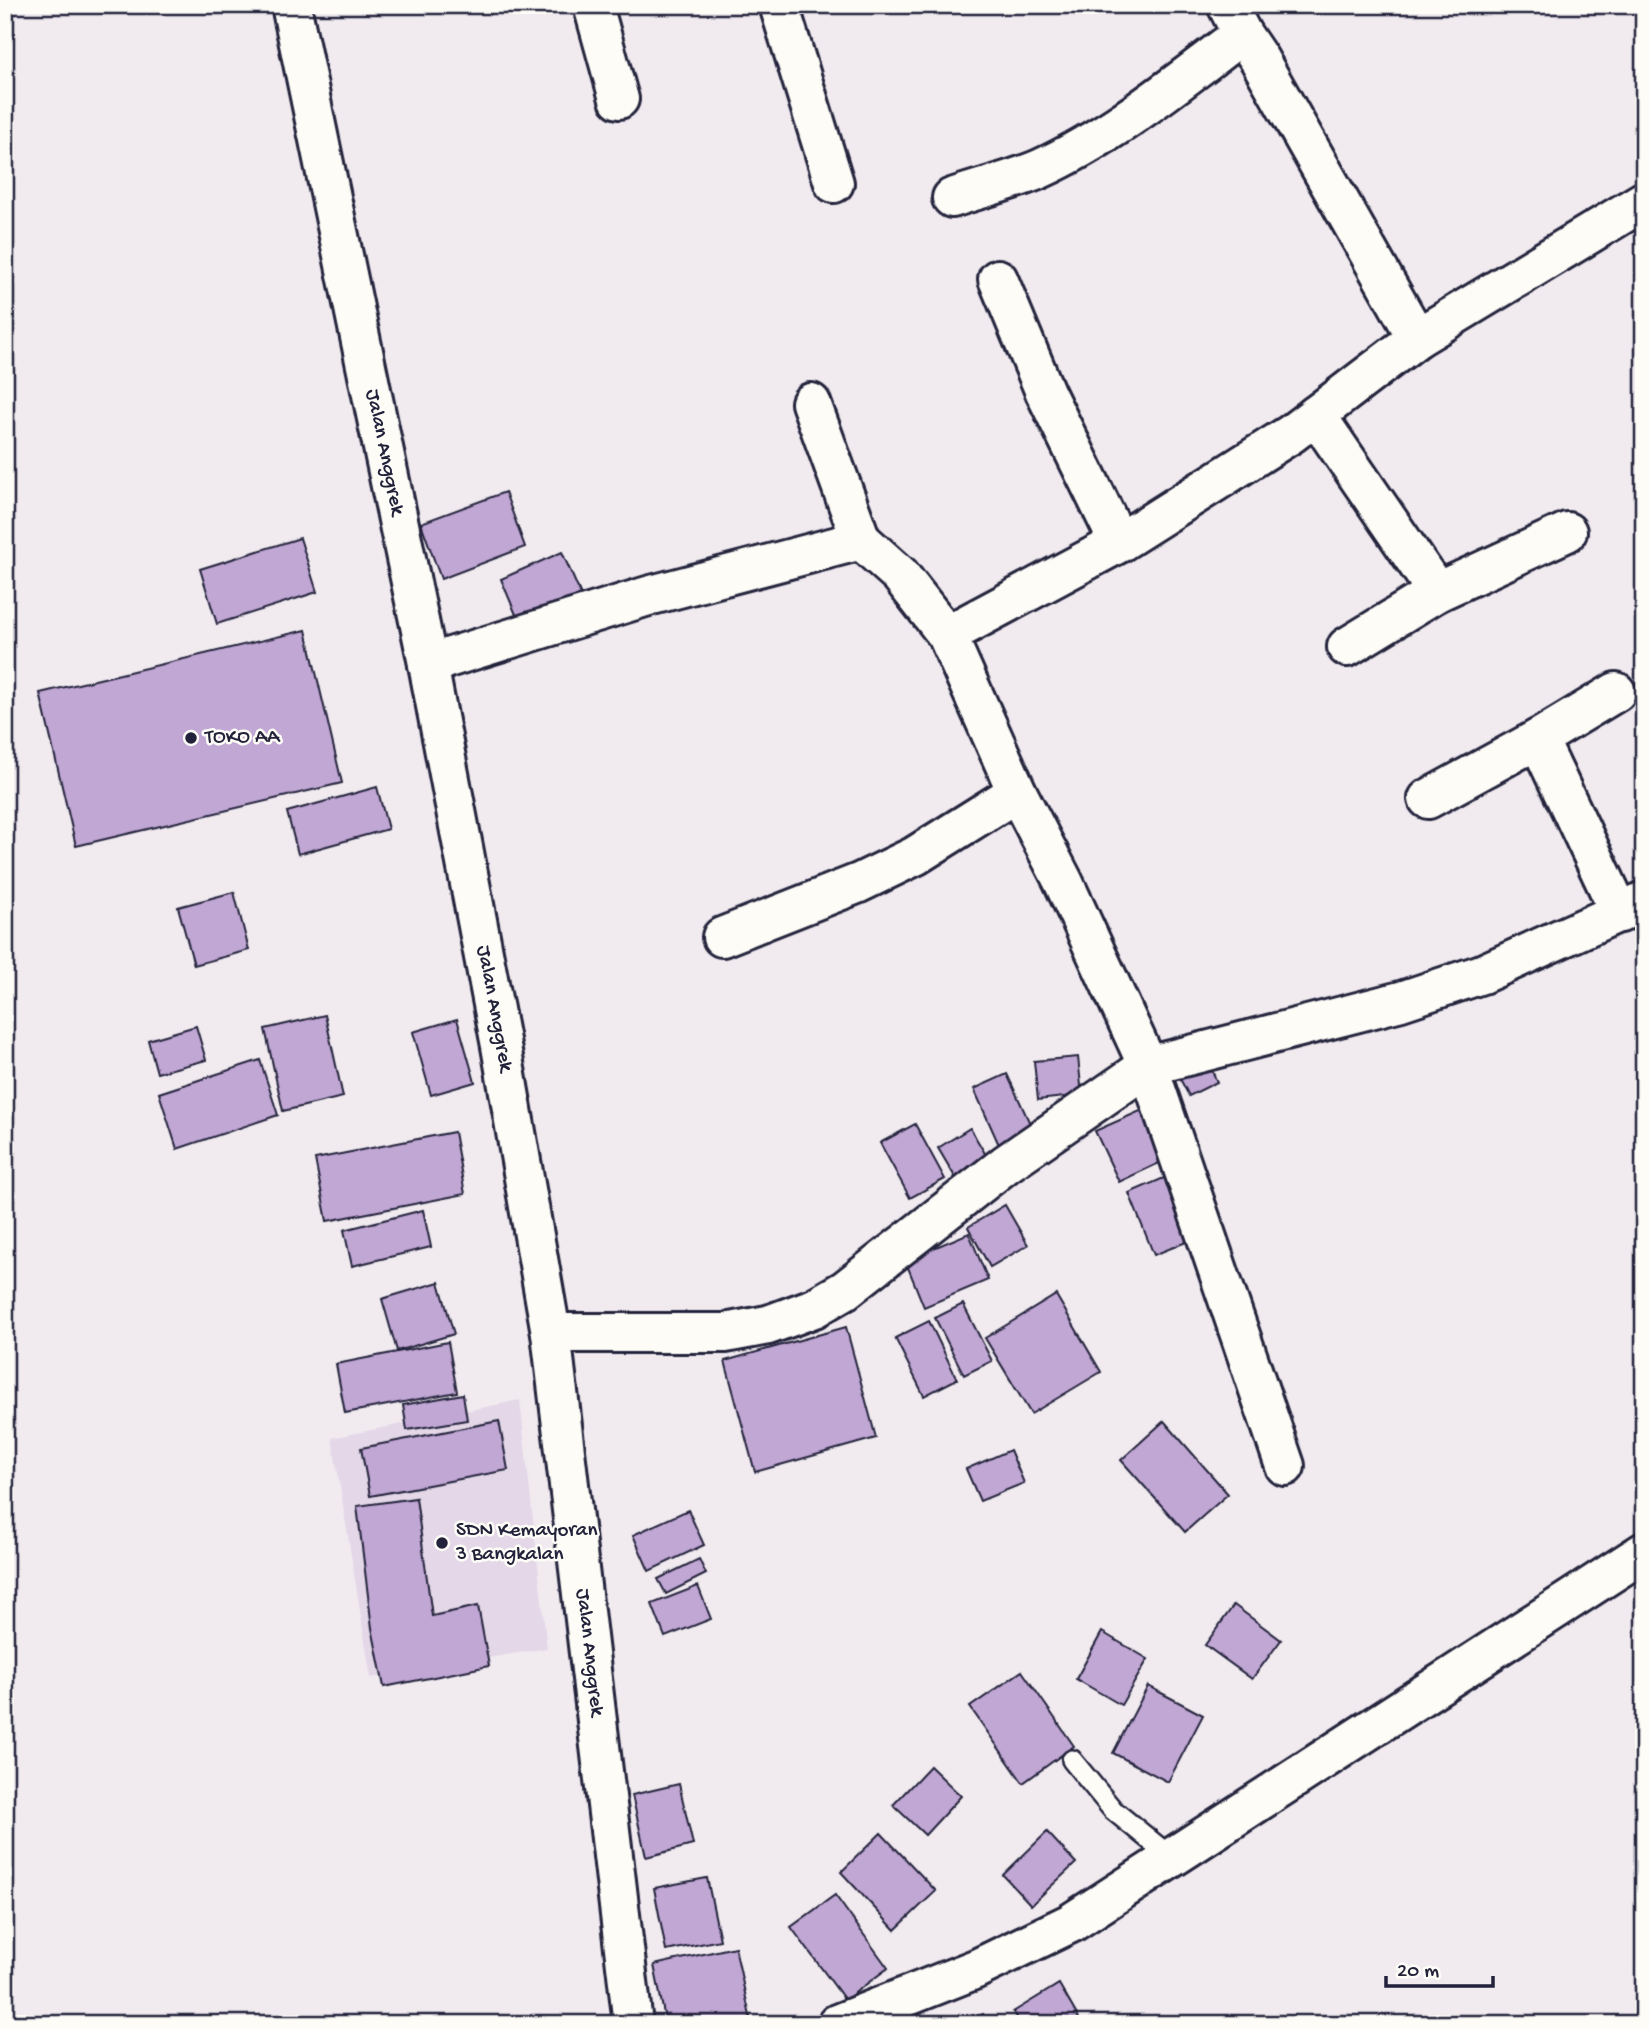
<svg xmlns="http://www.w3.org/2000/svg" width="1649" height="2029" font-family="'Gochi Hand',sans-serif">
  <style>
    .built { fill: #e3d7e8 }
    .building { fill: #c1a7d4; stroke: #22223b; stroke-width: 2 }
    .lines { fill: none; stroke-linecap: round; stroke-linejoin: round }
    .lane-casing { stroke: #22223b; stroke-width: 24 }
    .street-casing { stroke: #22223b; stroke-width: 44 }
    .secondary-casing { stroke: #22223b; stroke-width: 44 }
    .lane { stroke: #fdfcf7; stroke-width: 19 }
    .street { stroke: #fdfcf7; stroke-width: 38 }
    .secondary { stroke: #fdfcf7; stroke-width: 38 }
    .poi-dot { fill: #22223b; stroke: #fdfcf7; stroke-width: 2.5 }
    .labels { text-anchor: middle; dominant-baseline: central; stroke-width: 5; stroke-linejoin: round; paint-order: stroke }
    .street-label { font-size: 21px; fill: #22223b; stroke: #fdfcf7 }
    .poi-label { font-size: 21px; fill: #22223b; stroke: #fdfcf7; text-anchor: start }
  </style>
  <rect width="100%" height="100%" fill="#f1ebf0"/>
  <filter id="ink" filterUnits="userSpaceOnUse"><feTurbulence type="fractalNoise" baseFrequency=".0143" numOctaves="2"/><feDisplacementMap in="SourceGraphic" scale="14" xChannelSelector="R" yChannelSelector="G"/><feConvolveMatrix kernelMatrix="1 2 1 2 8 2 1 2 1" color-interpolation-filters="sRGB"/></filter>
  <g filter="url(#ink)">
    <!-- built -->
    <path class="built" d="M520,1400L547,1648L371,1678L332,1438Z"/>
    <!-- building -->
    <g class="building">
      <path d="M505,492L525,547L441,579L421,523Z"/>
      <path d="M300,538L317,592L217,624L200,569Z"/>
      <path d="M562,552L584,602L522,629L501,579Z"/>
      <path d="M306,630L342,783L76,846L40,693Z"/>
      <path d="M377,787L388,829L298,854L287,812Z"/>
      <path d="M234,892L249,950L194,965L178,907Z"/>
      <path d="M325,1015L343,1097L283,1111L265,1029Z"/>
      <path d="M457,1019L475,1082L431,1095L413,1032Z"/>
      <path d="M196,1026L206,1060L157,1073L148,1040Z"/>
      <path d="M1078,1057L1082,1095L1038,1100L1034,1061Z"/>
      <path d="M1206,1057L1217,1082L1189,1096L1176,1071Z"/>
      <path d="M260,1060L278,1115L177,1149L159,1093Z"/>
      <path d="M1007,1074L1033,1130L999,1145L974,1089Z"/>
      <path d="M1147,1108L1170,1158L1119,1182L1095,1131Z"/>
      <path d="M915,1124L945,1179L910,1198L880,1143Z"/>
      <path d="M970,1128L996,1172L964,1192L938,1148Z"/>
      <path d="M454,1132L465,1194L327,1221L315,1159Z"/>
      <path d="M1173,1174L1199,1237L1154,1255L1129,1193Z"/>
      <path d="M1005,1205L1028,1245L990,1267L968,1227Z"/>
      <path d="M423,1210L431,1247L352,1266L344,1230Z"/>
      <path d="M969,1233L988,1280L924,1307L905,1260Z"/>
      <path d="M439,1282L454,1334L397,1351L382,1299Z"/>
      <path d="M1056,1295L1101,1372L1031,1414L985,1338Z"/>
      <path d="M963,1304L992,1361L964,1375L935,1318Z"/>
      <path d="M929,1321L957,1379L924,1396L895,1338Z"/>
      <path d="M846,1327L876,1438L755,1472L725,1361Z"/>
      <path d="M448,1342L457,1392L345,1413L336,1364Z"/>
      <path d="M463,1394L467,1420L407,1430L403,1405Z"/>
      <path d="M499,1421L508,1470L370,1496L361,1448Z"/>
      <path d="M1164,1421L1228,1494L1185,1532L1121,1460Z"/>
      <path d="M1010,1450L1024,1483L980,1501L966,1469Z"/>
      <path d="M416,1498L432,1616L478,1606L489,1666L384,1687L372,1628L357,1506Z"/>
      <path d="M688,1510L704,1545L649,1571L633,1535Z"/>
      <path d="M699,1559L706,1574L666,1594L658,1579Z"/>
      <path d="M698,1586L711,1619L665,1637L652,1604Z"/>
      <path d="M1234,1605L1281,1640L1252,1679L1205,1645Z"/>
      <path d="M1102,1632L1148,1659L1121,1705L1076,1679Z"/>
      <path d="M1022,1671L1074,1746L1023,1783L970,1707Z"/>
      <path d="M1148,1686L1203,1715L1168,1782L1113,1753Z"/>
      <path d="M930,1766L961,1796L925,1835L893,1805Z"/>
      <path d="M679,1784L693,1845L646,1857L632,1795Z"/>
      <path d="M1047,1832L1076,1863L1031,1905L1003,1875Z"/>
      <path d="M881,1833L936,1891L895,1930L841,1872Z"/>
      <path d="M707,1878L720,1940L666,1951L654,1888Z"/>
      <path d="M835,1895L888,1968L845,2000L791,1927Z"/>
      <path d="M735,1947L751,2021L738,2024H666L654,1965Z"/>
      <path d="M1059,1984L1082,2024H1020L1013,2012Z"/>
      <path d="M983,2014L988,2024H964Z"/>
    </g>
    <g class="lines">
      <defs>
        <path id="lane" d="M1072,1760L1113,1810L1172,1858"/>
        <g id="street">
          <path d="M593,5L619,99"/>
          <path d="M779,5L834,183"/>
          <path d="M1227,5L1242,34"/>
          <path d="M952,198C981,188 1012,181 1040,169C1114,135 1178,82 1242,34L1259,59L1417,338"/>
          <path d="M998,279L1045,392L1119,543"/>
          <path d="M811,403L861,540L900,575L947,635L1017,792L1063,881L1148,1066L1285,1466"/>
          <path d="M1316,415L1437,592"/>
          <path d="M947,635L1119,543L1291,434L1417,338L1644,201"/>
          <path d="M1347,647L1437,592L1567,532"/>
          <path d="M428,664L648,596L861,540"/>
          <path d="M1538,739L1620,913"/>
          <path d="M1428,799L1538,739L1616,692"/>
          <path d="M722,937L859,883L915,856L1017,792"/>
          <path d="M551,1333H725L768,1325L814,1308L845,1290L1006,1164L1148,1066L1401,1001L1482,974L1644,901"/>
          <path d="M837,2024L976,1969L1071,1923L1644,1552"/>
        </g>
        <g id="secondary">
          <path id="s1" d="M291,5L428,664L501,1046L551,1333L633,2024"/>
        </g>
      </defs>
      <!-- lane casing -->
      <use href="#lane" class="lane-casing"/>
      <!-- street casing -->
      <use href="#street" class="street-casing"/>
      <!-- secondary casing -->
      <use href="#secondary" class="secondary-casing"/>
      <!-- lane -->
      <use href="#lane" class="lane"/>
      <!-- street -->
      <use href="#street" class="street"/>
      <!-- secondary -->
      <use href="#secondary" class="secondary"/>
    </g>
  </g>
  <!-- markers -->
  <g class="poi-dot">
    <circle cx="191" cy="738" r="7"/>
    <circle cx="442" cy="1543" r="7"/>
  </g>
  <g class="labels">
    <!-- street labels -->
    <g class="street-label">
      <text stroke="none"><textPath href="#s1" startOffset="457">Jalan Anggrek</textPath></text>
      <text stroke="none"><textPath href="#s1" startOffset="1024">Jalan Anggrek</textPath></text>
      <text stroke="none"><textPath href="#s1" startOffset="1675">Jalan Anggrek</textPath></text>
    </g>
    <!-- poi labels -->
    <g class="poi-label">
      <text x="205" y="738">TOKO AA</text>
      <text x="456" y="1531">SDN Kemayoran<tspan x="456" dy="24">3 Bangkalan</tspan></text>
    </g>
  </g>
  <!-- margin -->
  <rect width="1649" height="2029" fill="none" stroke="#fdfcf7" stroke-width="28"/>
  <rect x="14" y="14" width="1621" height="2001" fill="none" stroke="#22223b" stroke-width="2.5" filter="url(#ink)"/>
  <!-- scale -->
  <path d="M1386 1976v10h107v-10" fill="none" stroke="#22223b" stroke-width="3.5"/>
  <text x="1397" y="1976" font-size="21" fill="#22223b" stroke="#fdfcf7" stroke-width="5" paint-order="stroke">20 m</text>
</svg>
